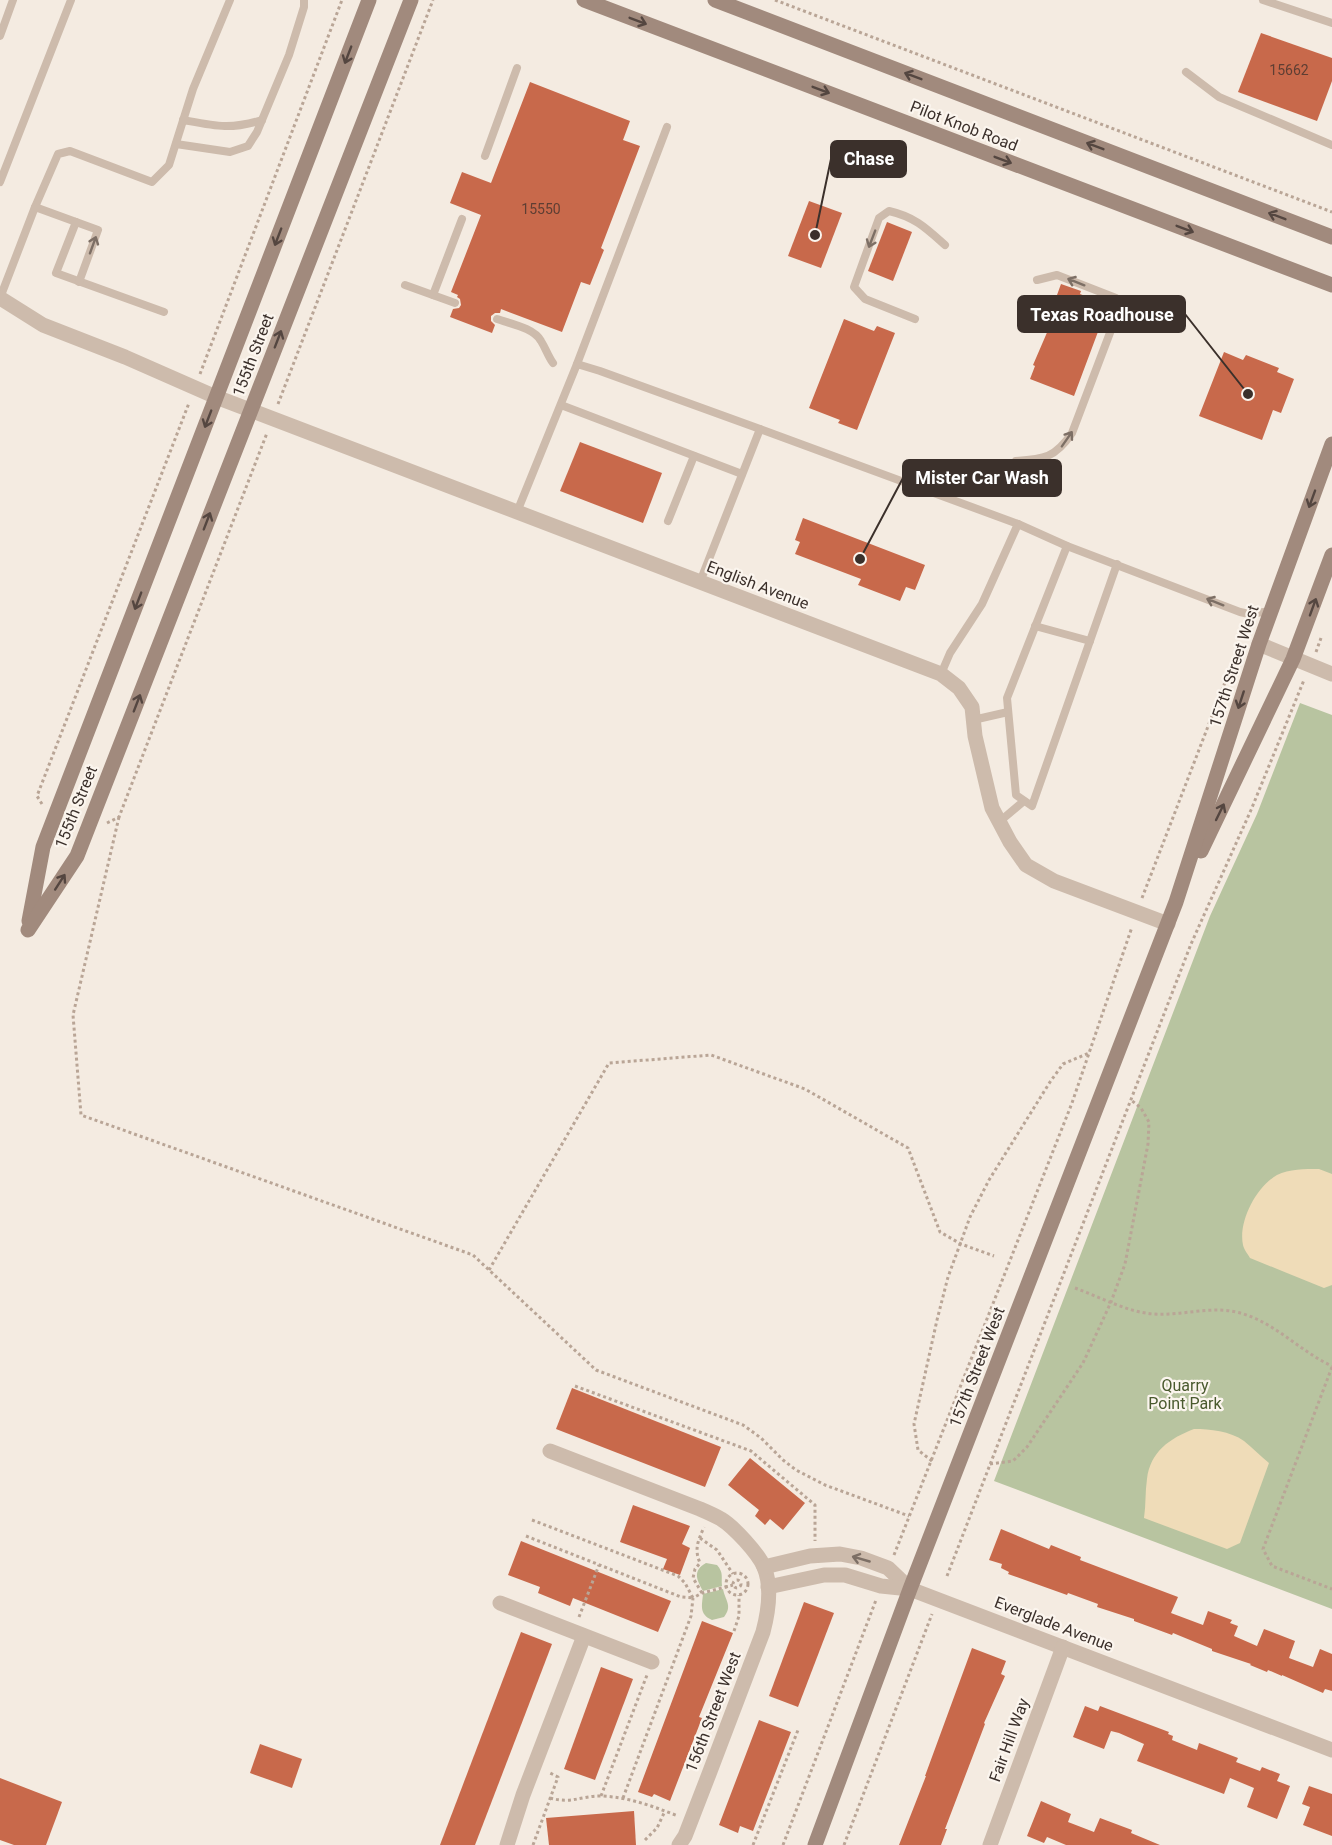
<svg xmlns="http://www.w3.org/2000/svg" width="1332" height="1845" font-family="Roboto,sans-serif">
  <style>
    .green { fill: #b8c4a0 }
    .sand { fill: #efdcb8 }
    .building { fill: #c8694b }
    .lines { fill: none; stroke-linecap: round; stroke-linejoin: round }
    .path { stroke: #b9a596; stroke-width: 3; stroke-dasharray: 3 3; stroke-linecap: butt }
    .lane { stroke: #cdbbac; stroke-width: 8 }
    .street { stroke: #cdbbac; stroke-width: 15 }
    .secondary { stroke: #a18a7d; stroke-width: 15 }
    .oneway { stroke: #544640 }
    .oneway2 { stroke: #7d6f65 }
    .labels { text-anchor: middle; dominant-baseline: central; stroke-width: 4.5; stroke-linejoin: round; paint-order: stroke }
    .number-label { font-size: 14px; fill: #5e3e33 }
    .street-label { font-size: 16px; fill: #3b302b; stroke: #fbf5ee }
    .park-label { font-size: 16px; fill: #4a5a2e; stroke: #fbf5ee }
    .leader { fill: none; stroke: #3b302b; stroke-width: 2 }
    .callout-dot { fill: #3b302b; stroke: #fbf5ee; stroke-width: 2 }
    .callout { fill: #3b302b; stroke: #3b302b; stroke-width: 2 }
    .callout-label { font-size: 18px; text-anchor: middle; font-weight: bold; fill: #fff }
  </style>
  <rect width="100%" height="100%" fill="#f4ebe1"/>
  <!-- green -->
  <g class="green">
    <path d="M1300,703L1332,715V1609L994,1481L1210,916L1257,814Z"/>
    <path d="M706,1563L717,1565C724,1573 721,1577 722,1586L703,1591C697,1580 692,1571 706,1563Z"/>
    <path d="M723,1589C725,1600 733,1606 724,1617L712,1620C699,1614 702,1606 703,1594Z"/>
  </g>
  <!-- sand -->
  <g class="sand">
    <path d="M1319,1169L1332,1174V1285L1324,1288L1250,1258C1248,1254 1244,1250 1243,1245C1238,1222 1256,1187 1277,1175C1289,1169 1305,1169 1319,1169Z"/>
    <path d="M1194,1429C1210,1429 1230,1431 1244,1441C1253,1448 1260,1456 1269,1463L1240,1543L1227,1549L1144,1518C1146,1505 1145,1492 1147,1479C1150,1452 1170,1438 1194,1429Z"/>
  </g>
  <!-- building -->
  <g class="building">
    <path d="M1261,33L1332,58V81L1317,121L1238,92Z"/>
    <path d="M530,82L630,121L623,140L640,146L601,248L604,250L590,285L581,282L562,332L501,309L500,313H495L491,316V321L495,325L492,333L450,317L453,309L459,308L461,305L460,299L457,297L458,295L451,292L481,215L450,203L462,172L491,183Z"/>
    <path d="M809,201L842,213L821,268L788,256Z"/>
    <path d="M887,222L912,232L893,281L868,271Z"/>
    <path d="M1061,284L1081,291L1080,294L1108,305L1074,396L1030,379L1035,366L1033,365L1058,307L1053,306Z"/>
    <path d="M844,319L874,331L877,326L895,333L857,430L838,423L840,420L809,408Z"/>
    <path d="M1224,352L1243,360L1246,355L1279,368L1277,372L1294,379L1281,413L1273,410L1262,440L1199,416Z"/>
    <path d="M580,442L662,473L643,523L560,491Z"/>
    <path d="M803,518L925,565L915,590L906,587L900,601L858,585L861,579L795,554L800,542L795,540Z"/>
    <path d="M572,1388L721,1447L705,1487L556,1429Z"/>
    <path d="M750,1458L805,1503L783,1530L770,1519L765,1525L755,1516L759,1510L728,1485Z"/>
    <path d="M633,1505L690,1526L682,1544L690,1548L680,1575L663,1569L667,1559L620,1542Z"/>
    <path d="M1001,1529L1049,1549L1051,1545L1081,1557L1080,1560L1178,1597L1171,1613L1203,1625L1208,1611L1232,1620L1230,1623L1238,1626L1234,1636L1257,1646L1264,1629L1295,1641L1289,1658L1313,1667L1320,1649L1332,1654V1691L1325,1689L1323,1693L1282,1675V1676L1268,1670L1267,1672L1250,1665L1251,1664L1212,1651V1649L1173,1633L1172,1635L1134,1621V1619L1097,1607L1098,1604L1068,1593L1067,1595L1008,1574L1009,1572L1001,1568L1002,1564L989,1560Z"/>
    <path d="M521,1541L671,1601L658,1632L573,1598L570,1606L538,1593L540,1587L508,1575Z"/>
    <path d="M804,1602L834,1613L798,1707L769,1696Z"/>
    <path d="M702,1621L733,1633L699,1717L702,1718L670,1801L654,1794L652,1797L638,1792Z"/>
    <path d="M521,1632L552,1644L513,1746L475,1845H440Z"/>
    <path d="M972,1648L1006,1661L1001,1674L1005,1676L984,1723L985,1724L945,1829H947L941,1845H899L926,1776H925Z"/>
    <path d="M601,1667L633,1679L595,1780L564,1769Z"/>
    <path d="M1085,1706L1098,1711L1100,1706L1169,1732L1168,1734L1173,1736L1172,1740L1197,1750L1199,1743L1238,1758L1236,1762L1260,1771L1262,1767L1280,1774L1277,1781L1290,1786L1277,1819L1247,1807L1254,1788L1230,1778L1224,1794L1137,1761L1144,1744L1119,1733L1111,1731L1104,1749L1073,1737Z"/>
    <path d="M759,1720L791,1732L753,1831L740,1826L738,1833L719,1825Z"/>
    <path d="M260,1744L302,1759L292,1788L250,1773Z"/>
    <path d="M0,1778L62,1802L46,1845H14L0,1840Z"/>
    <path d="M1309,1786L1332,1794V1836L1303,1825L1310,1807L1302,1804Z"/>
    <path d="M1041,1801L1071,1814L1068,1822L1094,1832L1100,1818L1132,1830L1131,1833L1160,1845H1066L1047,1837L1044,1843L1027,1836Z"/>
    <path d="M634,1811L636,1845H549L546,1818Z"/>
  </g>
  <g class="lines">
    <!-- path -->
    <g class="path">
      <path d="M775,0L1332,212"/>
      <path d="M200,374L342,0"/>
      <path d="M278,404L433,0"/>
      <path d="M1316,652L1321,638"/>
      <path d="M42,804L37,796L189,403"/>
      <path d="M119,817L73,1015L81,1115L473,1255L596,1370L743,1425L761,1438L783,1460L796,1470L825,1485L909,1516"/>
      <path d="M107,823L119,817L267,433"/>
      <path d="M1142,898L1227,677"/>
      <path d="M489,1270L609,1063L711,1055L805,1089L908,1148L940,1232L961,1244L994,1256"/>
      <path d="M1075,1288C1100,1297 1127,1312 1153,1314C1181,1316 1209,1306 1236,1312C1273,1320 1299,1351 1332,1366"/>
      <path d="M1332,1367L1263,1549L1272,1566L1332,1589"/>
      <path d="M575,1386L751,1451L815,1505V1541"/>
      <path d="M932,1461L918,1450L914,1424L937,1320L948,1277L970,1217L989,1180L1050,1082L1063,1064L1089,1053"/>
      <path d="M990,1464L1013,1461L1027,1447L1083,1363L1111,1302L1125,1264L1148,1144L1149,1122L1141,1108L1131,1100"/>
      <path d="M532,1520L678,1576L685,1583L693,1598"/>
      <path d="M526,1536L681,1597L693,1598"/>
      <path d="M700,1538L717,1550L733,1574"/>
      <path d="M894,1555L1072,1103L1132,927"/>
      <circle cx="737" cy="1584" r="11"/>
      <path d="M947,1576L1191,944L1251,810L1304,680"/>
      <circle cx="737" cy="1584" r="4"/>
      <path d="M702,1593L693,1578L695,1569L700,1563C694,1549 698,1541 704,1527"/>
      <path d="M579,1617L599,1565"/>
      <path d="M734,1631L739,1616V1595"/>
      <path d="M601,1796L647,1675"/>
      <path d="M550,1798C572,1804 580,1796 601,1796C629,1797 652,1806 678,1816"/>
      <path d="M623,1798L691,1616L693,1598L702,1593L733,1585"/>
      <path d="M645,1840L657,1828L665,1811"/>
      <path d="M533,1845L558,1777L548,1772"/>
      <path d="M753,1845L798,1730"/>
      <path d="M783,1845L876,1600"/>
      <path d="M844,1845L932,1614"/>
    </g>
    <!-- lane -->
    <g class="lane">
      <path d="M1263,0L1332,23"/>
      <path d="M0,36L13,0"/>
      <path d="M1186,72L1219,97L1332,145"/>
      <path d="M183,120C215,126 230,130 262,120"/>
      <path d="M176,144L230,152L248,146L257,132L289,55L304,7V0"/>
      <path d="M485,156L517,68"/>
      <path d="M0,182L71,0"/>
      <path d="M35,207L58,154L70,151L152,182L169,165L193,89L230,0"/>
      <path d="M76,222L56,273L164,312"/>
      <path d="M405,285L455,303"/>
      <path d="M433,295L462,219"/>
      <path d="M0,298L35,207L98,230L79,282"/>
      <path d="M497,319C511,324 534,328 541,341C546,349 548,356 553,363"/>
      <path d="M915,319L865,299L854,287L879,218L889,211C915,217 926,228 945,245"/>
      <path d="M577,364L667,127"/>
      <path d="M561,405L742,474"/>
      <path d="M1016,461C1044,459 1055,458 1072,433L1119,309L1116,298L1057,275L1037,280"/>
      <path d="M517,512L577,364L600,371L760,429"/>
      <path d="M668,521L694,456"/>
      <path d="M1067,546L1007,698L1016,795L1032,806L1117,564"/>
      <path d="M700,582L760,429L1018,524L1067,546L1240,612L1249,614L1271,611"/>
      <path d="M1035,626L1090,641"/>
      <path d="M941,674L950,653L982,604L1018,524"/>
      <path d="M973,720L1008,712"/>
      <path d="M999,822L1024,801"/>
    </g>
    <!-- street -->
    <g class="street">
      <path d="M0,298L43,325L125,357L216,397L941,674L959,688L972,707L975,736L992,808L1010,842L1026,865L1054,881L1168,924"/>
      <path d="M1259,644L1332,674"/>
      <path d="M550,1451L700,1509C707,1512 714,1515 721,1519C734,1527 758,1553 764,1567C772,1586 768,1613 763,1632L709,1774L685,1836L679,1845"/>
      <path d="M764,1567L810,1556L840,1554L861,1558L888,1568L910,1589L1332,1750"/>
      <path d="M768,1587L824,1575H845L881,1586L910,1589"/>
      <path d="M500,1603L652,1662"/>
      <path d="M507,1845L523,1795L584,1636"/>
      <path d="M990,1845L1063,1647"/>
    </g>
    <!-- secondary -->
    <g class="secondary">
      <path d="M584,0L1332,285"/>
      <path d="M715,0L1332,237"/>
      <path d="M1201,851L1293,659L1332,555"/>
      <path d="M29,921L43,847L369,0"/>
      <path d="M28,930L77,856L411,0"/>
      <path d="M815,1845L910,1589L1176,902L1259,644L1332,444"/>
    </g>
  </g>
  <!-- one-way arrows -->
  <defs><path id="oneway-shaft" d="M-6 0H5M1.5-3L5.5 0L1.5 3" fill="none" stroke-width="1.6" stroke-linecap="round" stroke-linejoin="round" transform="scale(1.5)"/></defs>
  <g class="oneway">
    <use href="#oneway-shaft" transform="translate(638 21) rotate(21)"/>
    <use href="#oneway-shaft" transform="translate(348 55) rotate(111)"/>
    <use href="#oneway-shaft" transform="translate(913 76) rotate(-159)"/>
    <use href="#oneway-shaft" transform="translate(821 90) rotate(21)"/>
    <use href="#oneway-shaft" transform="translate(1095 146) rotate(-159)"/>
    <use href="#oneway-shaft" transform="translate(1003 160) rotate(21)"/>
    <use href="#oneway-shaft" transform="translate(1277 216) rotate(-159)"/>
    <use href="#oneway-shaft" transform="translate(1185 229) rotate(21)"/>
    <use href="#oneway-shaft" transform="translate(278 237) rotate(111)"/>
    <use href="#oneway-shaft" transform="translate(278 339) rotate(-69)"/>
    <use href="#oneway-shaft" transform="translate(208 419) rotate(111)"/>
    <use href="#oneway-shaft" transform="translate(1312 499) rotate(110)"/>
    <use href="#oneway-shaft" transform="translate(207 521) rotate(-69)"/>
    <use href="#oneway-shaft" transform="translate(138 601) rotate(111)"/>
    <use href="#oneway-shaft" transform="translate(1313 607) rotate(-70)"/>
    <use href="#oneway-shaft" transform="translate(1241 700) rotate(108)"/>
    <use href="#oneway-shaft" transform="translate(137 703) rotate(-69)"/>
    <use href="#oneway-shaft" transform="translate(1220 812) rotate(-64)"/>
    <use href="#oneway-shaft" transform="translate(60 882) rotate(-57)"/>
  </g>
  <g class="oneway2">
    <use href="#oneway-shaft" transform="translate(872 239) rotate(111)"/>
    <use href="#oneway-shaft" transform="translate(93 245) rotate(-70)"/>
    <use href="#oneway-shaft" transform="translate(1076 282) rotate(-158)"/>
    <use href="#oneway-shaft" transform="translate(1067 439) rotate(-55)"/>
    <use href="#oneway-shaft" transform="translate(1215 602) rotate(-158)"/>
    <use href="#oneway-shaft" transform="translate(861 1559) rotate(-164)"/>
  </g>
  <g class="labels">
    <!-- number labels -->
    <g class="number-label">
      <text x="1289" y="70">15662</text>
      <text x="541" y="209">15550</text>
    </g>
    <!-- street labels -->
    <g class="street-label">
      <text transform="translate(964 126) rotate(21)">Pilot Knob Road</text>
      <text transform="translate(253 355) rotate(-69)">155th Street</text>
      <text transform="translate(758 585) rotate(21)">English Avenue</text>
      <text transform="translate(1234 666) rotate(-72)">157th Street West</text>
      <text transform="translate(76 807) rotate(-68)">155th Street</text>
      <text transform="translate(977 1367) rotate(-69)">157th Street West</text>
      <text transform="translate(1054 1624) rotate(21)">Everglade Avenue</text>
      <text transform="translate(713 1712) rotate(-69)">156th Street West</text>
      <text transform="translate(1009 1740) rotate(-70)">Fair Hill Way</text>
    </g>
    <!-- park labels -->
    <g class="park-label">
      <text x="1185" y="1385">Quarry<tspan x="1185" dy="18">Point Park</tspan></text>
    </g>
  </g>
  <!-- callouts -->
  <path class="leader" d="M815 235L831 159M1248 394L1185 314M860 559L903 478"/>
  <g class="callout-dot">
    <circle cx="815" cy="235" r="6"/>
    <circle cx="1248" cy="394" r="6"/>
    <circle cx="860" cy="559" r="6"/>
  </g>
  <g class="callout">
    <rect x="831" y="141" width="75" height="36" rx="6"/>
    <rect x="1018" y="296" width="167" height="36" rx="6"/>
    <rect x="903" y="460" width="158" height="36" rx="6"/>
  </g>
  <g class="callout-label">
    <text x="869" y="165">Chase</text>
    <text x="1102" y="321">Texas Roadhouse</text>
    <text x="982" y="484">Mister Car Wash</text>
  </g>
</svg>
